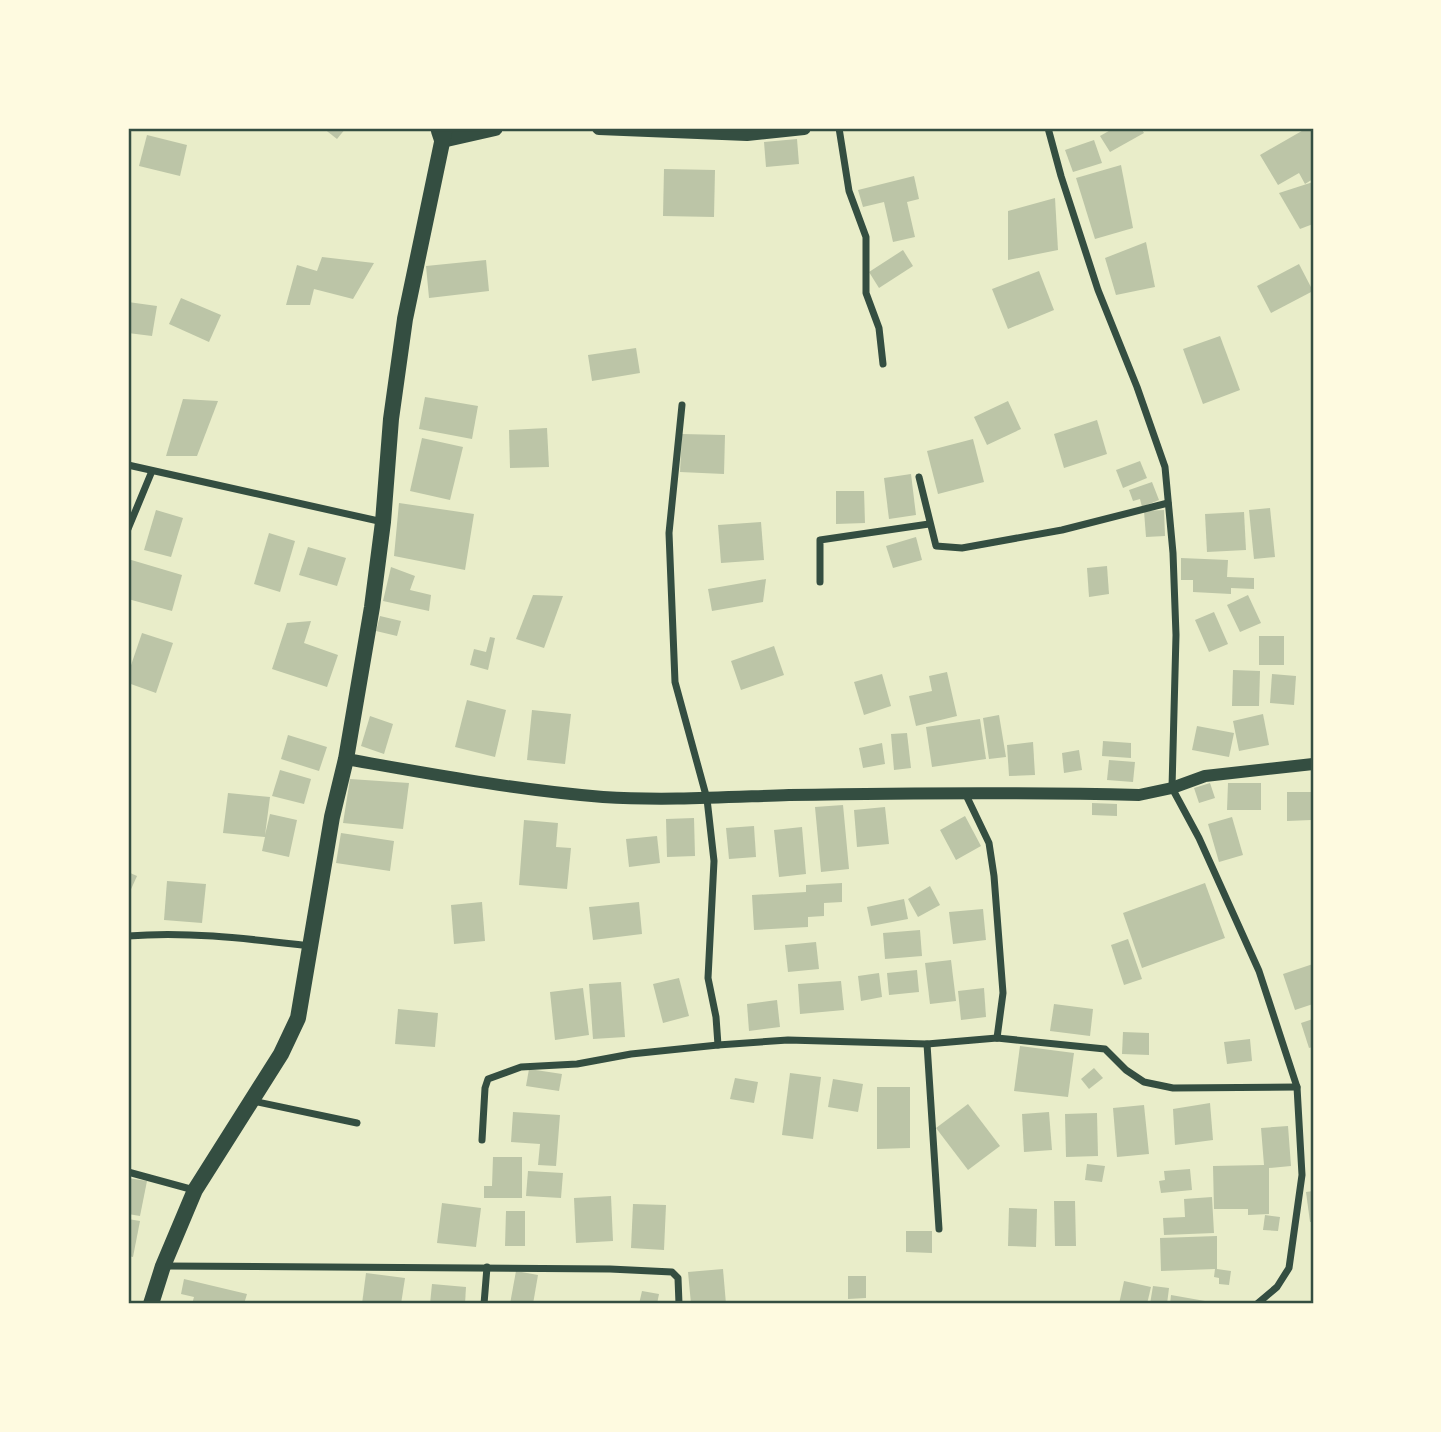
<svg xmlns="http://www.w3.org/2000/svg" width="1441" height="1432" font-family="Quicksand,sans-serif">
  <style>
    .building { fill: #bcc5a7 }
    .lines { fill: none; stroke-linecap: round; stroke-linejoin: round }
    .minor { stroke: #344e41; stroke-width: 7 }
    .tertiary { stroke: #344e41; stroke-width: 12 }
    .secondary { stroke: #344e41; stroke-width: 14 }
    .primary { stroke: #344e41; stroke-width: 16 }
    .neatline { fill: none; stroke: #344e41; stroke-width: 2.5 }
  </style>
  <rect width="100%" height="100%" fill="#e9edc9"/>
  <!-- building -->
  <g class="building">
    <path d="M323,128H346L337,139Z"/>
    <path d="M1114,128H1141L1144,133L1110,152L1100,136Z"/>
    <path d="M1307,128H1310L1313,133V179L1305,184L1299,173L1278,185L1260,155Z"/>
    <path d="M147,135L187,145L180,176L139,166Z"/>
    <path d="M797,139L799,164L766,167L764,142Z"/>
    <path d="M1094,140L1102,163L1073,172L1065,150Z"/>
    <path d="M1121,165L1133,228L1095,239L1076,178Z"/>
    <path d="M664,169L715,170L714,217L663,216Z"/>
    <path d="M914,176L919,199L907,202L915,237L893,242L884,202L863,207L858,190Z"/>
    <path d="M1313,182V224L1300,229L1279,193Z"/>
    <path d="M1055,198L1058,250L1008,260V211Z"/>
    <path d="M1146,242L1155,287L1116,295L1105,258Z"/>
    <path d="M903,250L913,266L879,288L869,272Z"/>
    <path d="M322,257L374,263L353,299L314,289L310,305H286L297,265L317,271Z"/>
    <path d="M486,260L489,291L429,298L426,266Z"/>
    <path d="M1299,264L1313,291L1271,313L1257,286Z"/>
    <path d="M1039,271L1054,310L1008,329L992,289Z"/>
    <path d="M181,298L221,315L209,342L169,324Z"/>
    <path d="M128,302L157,306L152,336L128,333Z"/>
    <path d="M1220,336L1240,390L1203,404L1183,349Z"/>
    <path d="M636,348L640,373L592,381L588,355Z"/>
    <path d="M425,397L478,406L472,439L419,429Z"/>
    <path d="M183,399L218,401L197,456H166Z"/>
    <path d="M1008,401L1021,429L987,445L974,417Z"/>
    <path d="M1097,420L1107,454L1064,468L1054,434Z"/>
    <path d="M547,428L549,467L510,468L509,430Z"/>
    <path d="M682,434L725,435L724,474L680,472Z"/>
    <path d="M422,438L463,447L450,500L410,491Z"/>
    <path d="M973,439L984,482L938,494L927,451Z"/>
    <path d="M1140,461L1147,478L1123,488L1116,470Z"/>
    <path d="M911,474L916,515L889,519L884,478Z"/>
    <path d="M1152,482L1159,500L1142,507L1140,499L1133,501L1129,490Z"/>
    <path d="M836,491H864L865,523L836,524Z"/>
    <path d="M399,503L474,514L465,570L394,556Z"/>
    <path d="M1270,508L1275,557L1254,559L1249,510Z"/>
    <path d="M156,510L183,518L171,557L144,550Z"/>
    <path d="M1164,510L1165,536L1146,537L1144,511Z"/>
    <path d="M1244,512L1246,550L1207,552L1205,514Z"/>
    <path d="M761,522L764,560L721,563L718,525Z"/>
    <path d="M269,533L295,541L280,592L254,584Z"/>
    <path d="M916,537L922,560L893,568L886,546Z"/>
    <path d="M308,547L346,558L337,586L299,575Z"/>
    <path d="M1181,558L1228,560L1227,577L1254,578V589L1231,588V594L1193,592V580H1181Z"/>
    <path d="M128,559L182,575L172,611L128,599Z"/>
    <path d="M1107,566L1109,594L1089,597L1087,568Z"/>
    <path d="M391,567L415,576L410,590L431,595L429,611L383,601Z"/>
    <path d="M766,579L763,602L712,611L708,589Z"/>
    <path d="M533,595L563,596L544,648L516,639Z"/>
    <path d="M1248,595L1261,623L1240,632L1227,605Z"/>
    <path d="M1214,612L1228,644L1209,652L1195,620Z"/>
    <path d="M380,616L401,621L397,636L376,631Z"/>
    <path d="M311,621L304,643L338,655L327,687L272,669L287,623Z"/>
    <path d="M142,633L173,643L156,693L128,683V674Z"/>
    <rect x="1259" y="636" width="25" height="29"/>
    <path d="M490,637L495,638L488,670L470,665L474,649L486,652Z"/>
    <path d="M774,646L784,675L741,690L731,661Z"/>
    <path d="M1233,670L1260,671L1259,706H1232Z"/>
    <path d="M947,672L957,716L916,726L909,696L932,691L929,676Z"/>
    <path d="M882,674L891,706L864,715L854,682Z"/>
    <path d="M1272,674L1296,676L1294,705L1270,703Z"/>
    <path d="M467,700L506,710L495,757L455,747Z"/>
    <path d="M532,710L571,714L565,764L527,760Z"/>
    <path d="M1263,714L1269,745L1239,751L1233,721Z"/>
    <path d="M999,715L1006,757L989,759L983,718Z"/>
    <path d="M370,716L393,724L384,754L361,746Z"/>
    <path d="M980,719L986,759L932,767L926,727Z"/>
    <path d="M1197,726L1234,733L1229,757L1192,750Z"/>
    <path d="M907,733L911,768L894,770L891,734Z"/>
    <path d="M288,735L327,747L319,771L281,759Z"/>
    <path d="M1103,741L1131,743V758L1102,756Z"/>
    <path d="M1033,742L1035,775L1009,776L1007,745Z"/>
    <path d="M882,743L885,764L863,768L859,748Z"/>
    <path d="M1079,750L1082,770L1064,773L1062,753Z"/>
    <path d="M1109,760L1135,762L1133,782L1107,780Z"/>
    <path d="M280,770L311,779L304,804L272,796Z"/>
    <path d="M350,779L409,783L403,829L343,823Z"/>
    <path d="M1210,783L1215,798L1199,803L1194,788Z"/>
    <path d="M1228,783H1261V810H1227Z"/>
    <path d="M1287,792H1311V820L1287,821Z"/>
    <path d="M228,793L270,797L265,835L270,814L297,820L289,857L262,851L265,837L223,833Z"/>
    <path d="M1092,803L1117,804V816L1092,815Z"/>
    <path d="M843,805L849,869L821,872L815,807Z"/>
    <path d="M885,807L889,844L857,847L854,810Z"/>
    <path d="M965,816L981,846L956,860L940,830Z"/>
    <path d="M1232,817L1243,855L1219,862L1208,824Z"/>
    <path d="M694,818L695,856L667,857L666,819Z"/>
    <path d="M524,820L558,823L556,847L571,848L567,889L519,885Z"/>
    <path d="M754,826L756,857L729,859L726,828Z"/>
    <path d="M802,827L806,874L779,877L774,830Z"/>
    <path d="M341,833L394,841L390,871L336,863Z"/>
    <path d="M657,836L660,863L629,867L626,839Z"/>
    <path d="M128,872L137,876L128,896Z"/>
    <path d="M167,881L206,884L202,923L164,920Z"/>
    <path d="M842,883V902L824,903V916L808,917V927L754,930L752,895L806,892V885Z"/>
    <path d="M1205,883L1225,938L1142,968L1123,913Z"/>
    <path d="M930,886L940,905L918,917L908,899Z"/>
    <path d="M904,899L908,919L871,926L867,907Z"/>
    <path d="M482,902L485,941L454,944L451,905Z"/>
    <path d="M639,902L642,934L593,940L589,907Z"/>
    <path d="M983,909L986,940L953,944L949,912Z"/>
    <path d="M920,930L922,956L885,959L883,933Z"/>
    <path d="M1128,939L1142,979L1124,985L1111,945Z"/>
    <path d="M816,942L819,969L788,972L785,945Z"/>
    <path d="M951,960L956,1001L930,1004L925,963Z"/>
    <path d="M1313,964V1004L1295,1010L1283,974Z"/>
    <path d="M917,970L919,992L889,995L887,973Z"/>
    <path d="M879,973L882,997L861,1001L858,976Z"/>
    <path d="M679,978L689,1016L663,1023L653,984Z"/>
    <path d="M841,981L844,1010L800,1014L798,984Z"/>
    <path d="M621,982L625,1037L593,1039L589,984Z"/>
    <path d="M583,988L589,1035L555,1040L550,992Z"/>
    <path d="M984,988L986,1017L961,1020L958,991Z"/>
    <path d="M777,1000L780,1027L749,1031L747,1004Z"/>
    <path d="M1054,1004L1093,1009L1090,1036L1050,1031Z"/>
    <path d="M398,1009L438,1013L435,1047L395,1044Z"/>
    <path d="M1313,1019V1047L1309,1048L1301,1023Z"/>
    <path d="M1123,1032L1149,1033V1055L1122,1054Z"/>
    <path d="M1250,1039L1252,1061L1227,1064L1224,1042Z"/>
    <path d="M1020,1046L1074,1053L1068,1097L1014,1091Z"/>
    <path d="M1094,1068L1103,1078L1089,1089L1081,1079Z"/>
    <path d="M529,1069L562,1074L559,1091L526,1086Z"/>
    <path d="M790,1073L821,1077L813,1139L782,1135Z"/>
    <path d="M735,1078L758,1082L754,1103L730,1099Z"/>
    <path d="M833,1079L863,1084L858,1112L828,1107Z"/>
    <path d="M877,1087H910V1148L877,1149Z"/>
    <path d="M1210,1103L1213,1140L1175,1145L1173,1109Z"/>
    <path d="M968,1104L1000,1146L968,1170L936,1128Z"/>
    <path d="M1144,1105L1149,1154L1117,1157L1113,1108Z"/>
    <path d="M513,1112L560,1115L556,1166L538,1165L540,1144L511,1142Z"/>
    <path d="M1049,1112L1052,1150L1024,1152L1022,1114Z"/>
    <path d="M1097,1113L1098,1156L1066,1157L1065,1114Z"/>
    <path d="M1288,1126L1291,1166L1269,1168V1214L1248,1215V1209H1214L1213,1166L1264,1165L1261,1128Z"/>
    <path d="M493,1157H522V1198H484V1186H492Z"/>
    <path d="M1087,1164L1105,1166L1102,1182L1085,1180Z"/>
    <path d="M1190,1169L1192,1190L1161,1193L1159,1181L1165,1180L1164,1171Z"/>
    <path d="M528,1171L563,1173L561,1198L526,1196Z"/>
    <path d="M128,1178L147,1181L140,1216L128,1214Z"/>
    <path d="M1313,1191V1222H1310L1306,1192Z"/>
    <path d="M611,1196L613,1241L576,1243L574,1198Z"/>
    <path d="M1212,1197L1214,1233L1164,1235L1163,1218L1185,1217L1184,1199Z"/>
    <path d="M1054,1201H1075L1076,1246H1055Z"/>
    <path d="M442,1203L481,1208L476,1247L437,1243Z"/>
    <path d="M633,1204L666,1205L664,1250L631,1248Z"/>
    <path d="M1009,1208L1037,1209L1036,1247L1008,1246Z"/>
    <path d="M506,1211H525V1246H505Z"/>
    <path d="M1265,1215L1280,1217L1278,1231L1263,1230Z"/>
    <path d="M128,1219L140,1221L133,1257L128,1256Z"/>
    <path d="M906,1231H932V1253L906,1252Z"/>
    <path d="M1217,1236V1269L1231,1271L1229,1285L1219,1284V1278L1214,1277L1215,1269L1161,1271L1160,1238Z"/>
    <path d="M723,1269L726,1304H691L688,1272Z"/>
    <path d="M516,1271L538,1275L533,1304H510Z"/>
    <path d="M366,1273L405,1278L401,1304H362Z"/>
    <path d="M848,1276H866V1298L848,1299Z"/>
    <path d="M184,1279L247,1294L244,1304H192L194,1297L181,1294Z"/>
    <path d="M1124,1281L1151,1287L1147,1304H1119Z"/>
    <path d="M432,1284L466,1287L465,1304H430Z"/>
    <path d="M1153,1286L1169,1288L1167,1304H1150Z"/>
    <path d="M642,1291L659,1294L657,1304H639Z"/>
    <path d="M1171,1295L1205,1301V1304H1170Z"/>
  </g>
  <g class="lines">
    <!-- minor -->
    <g class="minor">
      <path d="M839,128L849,191L866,237V293L879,328L883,364"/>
      <path d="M1048,128L1061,176L1098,290L1137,387L1165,467L1173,553L1176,635L1172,788L1199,838L1259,971L1297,1087L1302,1175L1289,1268L1277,1287L1257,1304"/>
      <path d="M682,405L669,533L675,682L707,799L714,861L708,978L716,1017L718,1045"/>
      <path d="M128,465L383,522"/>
      <path d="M919,477L936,546L962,548L1062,530L1168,503"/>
      <path d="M128,529L152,471"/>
      <path d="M820,582V540L929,524"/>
      <path d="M966,795L989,843L994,876L1003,993L997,1038"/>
      <path d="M128,936C189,931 250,939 311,946"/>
      <path d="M927,1044L939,1229"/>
      <path d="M253,1101L357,1123"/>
      <path d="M482,1140L485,1088L488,1079L521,1067L577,1064L631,1054L718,1045L788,1040L927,1044L997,1038L1105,1049L1126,1070L1144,1082L1173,1088L1297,1087"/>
      <path d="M128,1172L194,1190"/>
      <path d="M164,1266L610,1269L672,1272L678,1278L679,1304"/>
      <path d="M484,1304L487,1267"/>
    </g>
    <!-- tertiary -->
    <path class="tertiary" d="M346,759C431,774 516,790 603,797C665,801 727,797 789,795C905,793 1023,792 1139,795L1172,788L1205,776L1313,764"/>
    <!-- secondary -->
    <path class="secondary" d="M599,128L747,134L804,128"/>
    <!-- primary -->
    <g class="primary">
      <path d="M439,131L442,140L495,128"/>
      <path d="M151,1304L163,1266L195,1190L281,1054L298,1018L332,817L346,759L372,607L383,522L391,419L405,319L445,128"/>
    </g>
  </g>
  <!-- border -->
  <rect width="1441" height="1432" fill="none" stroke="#fefae0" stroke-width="259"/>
  <rect x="130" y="130" width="1182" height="1172" class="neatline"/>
</svg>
